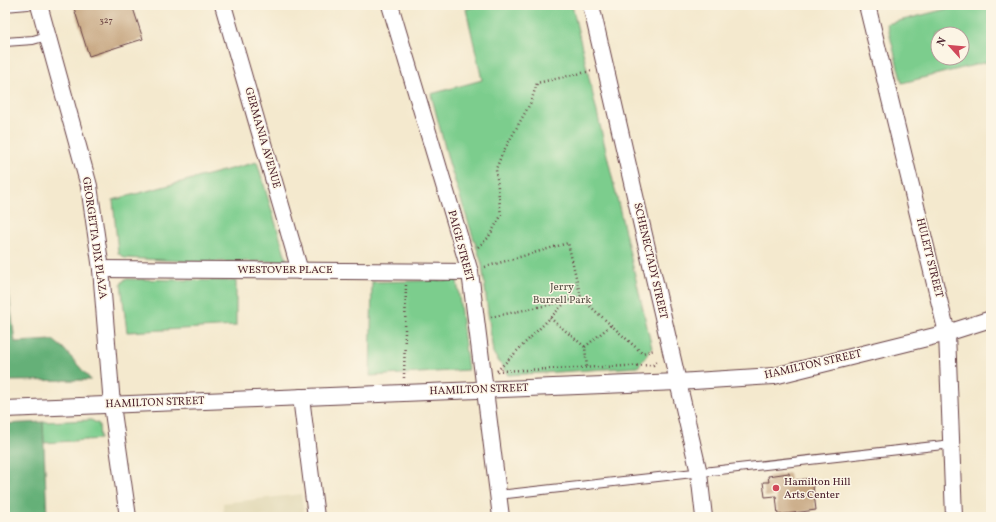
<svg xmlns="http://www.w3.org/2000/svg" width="996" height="522" font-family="Vollkorn,serif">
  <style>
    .built { fill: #e4dbba }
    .green { fill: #7ccd8d; stroke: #63765c; fill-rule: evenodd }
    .forest { fill: #65b078; stroke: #586852 }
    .building { fill: #c2a079 }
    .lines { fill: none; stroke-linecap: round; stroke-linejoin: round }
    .service-casing { stroke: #643d43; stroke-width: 10 }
    .minor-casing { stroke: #643d43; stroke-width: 18 }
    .path { stroke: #643d43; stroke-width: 2.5; stroke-dasharray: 1 3; stroke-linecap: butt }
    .service { stroke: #fff; stroke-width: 8 }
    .minor { stroke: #fff; stroke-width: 16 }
    .poi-dot { fill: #d1495b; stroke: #fcf5e5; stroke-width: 1.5 }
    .labels { text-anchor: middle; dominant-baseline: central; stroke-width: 3; stroke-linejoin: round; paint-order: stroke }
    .number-label { font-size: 9px; fill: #683f3e }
    .street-label { font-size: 11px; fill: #4a1f2b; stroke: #fcf5e5 }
    .park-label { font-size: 11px; fill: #595348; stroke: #fcf5e5 }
    .poi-label { font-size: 11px; fill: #4a1f2b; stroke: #fcf5e5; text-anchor: start }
  </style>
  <rect width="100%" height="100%" fill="#fcf5e5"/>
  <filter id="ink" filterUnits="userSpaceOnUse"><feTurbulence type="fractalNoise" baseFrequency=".025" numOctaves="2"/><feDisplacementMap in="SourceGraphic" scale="8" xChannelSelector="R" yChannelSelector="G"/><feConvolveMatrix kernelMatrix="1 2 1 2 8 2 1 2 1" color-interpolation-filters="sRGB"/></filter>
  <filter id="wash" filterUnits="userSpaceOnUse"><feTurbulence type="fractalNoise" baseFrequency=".012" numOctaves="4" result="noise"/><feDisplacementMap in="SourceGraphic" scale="16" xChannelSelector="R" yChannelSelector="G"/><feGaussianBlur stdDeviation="0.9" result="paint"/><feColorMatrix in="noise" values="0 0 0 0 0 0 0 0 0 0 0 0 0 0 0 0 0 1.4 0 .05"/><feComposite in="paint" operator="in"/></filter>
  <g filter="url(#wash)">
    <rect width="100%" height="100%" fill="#f4e9ce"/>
    <!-- built -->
    <path class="built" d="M301,494L304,517H224L223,503Z"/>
    <!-- green -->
    <g class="green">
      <path d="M482,5H572L652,348L638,367L508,375L493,353L482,264L449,163L431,94L482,80L466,9Z"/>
      <path d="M962,5H991V61L902,83L887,24ZM938,34H962V58H938Z"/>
      <path d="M257,162L287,261L202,262L125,258L118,253L113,200Z"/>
      <path d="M125,279L236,281V326L127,332L121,284Z"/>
      <path d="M457,280L468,370L370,376L372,282Z"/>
      <path d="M91,420L99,424L100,439L44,443L43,422Z"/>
    </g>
    <!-- forest -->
    <g class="forest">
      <path d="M5,258L15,342L53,340L63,348L91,380L5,381Z"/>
      <path d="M43,422L47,517H5V424Z"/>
    </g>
    <g id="blocks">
      <!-- building -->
      <g class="building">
        <path d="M73,5H132L143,39L89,56Z"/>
        <path d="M789,473L790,481L812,478L816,510L778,515L776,496L765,497L763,482H769L768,476Z"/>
      </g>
    </g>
  </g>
  <g filter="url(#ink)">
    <use href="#blocks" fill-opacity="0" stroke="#643d43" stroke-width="1"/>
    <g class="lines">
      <defs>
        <g id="service">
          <path d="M5,7L28,5"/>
          <path d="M5,42L33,40L47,36"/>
          <path d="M498,495L952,444"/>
        </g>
        <g id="minor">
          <path d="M39,5L89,186L101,269L112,405L128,517"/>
          <path d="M223,5L300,271"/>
          <path d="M390,5L470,272L501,517"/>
          <path d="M591,5L699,473L704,517"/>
          <path d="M867,5L947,333L954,517"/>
          <path d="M101,269L470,272"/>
          <path d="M301,397L316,517"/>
          <path d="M5,409L678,382L774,376L947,333L991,319"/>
        </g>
      </defs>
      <!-- service casing -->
      <use href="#service" class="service-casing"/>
      <!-- minor casing -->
      <use href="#minor" class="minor-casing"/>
      <!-- path -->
      <g class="path">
        <path d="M478,247L488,238L501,216L496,169L502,154L531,102L537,83L591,71"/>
        <path d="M485,267L568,243L581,298"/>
        <path d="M491,317L581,298L642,353L655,350"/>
        <path d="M550,318L585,347L587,368"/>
        <path d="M585,347L611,325"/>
        <path d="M497,371L653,365L658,360"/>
        <path d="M497,371L567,301"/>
        <path d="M404,378L406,285"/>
      </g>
      <!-- service -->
      <use href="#service" class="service"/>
      <!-- minor -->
      <use href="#minor" class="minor"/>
    </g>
  </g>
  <!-- markers -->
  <circle class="poi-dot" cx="776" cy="488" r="4"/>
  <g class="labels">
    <!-- number labels -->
    <g class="number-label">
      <text x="106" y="20">327</text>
    </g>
    <!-- street labels -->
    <g class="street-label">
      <text transform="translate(262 138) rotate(74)">GERMANIA AVENUE</text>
      <text transform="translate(94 238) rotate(82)">GEORGETTA DIX PLAZA</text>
      <text transform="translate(460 246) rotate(75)">PAIGE STREET</text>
      <text transform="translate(929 258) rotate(76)">HULETT STREET</text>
      <text transform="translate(650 261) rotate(77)">SCHENECTADY STREET</text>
      <text x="285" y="270">WESTOVER PLACE</text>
      <text transform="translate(813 365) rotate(-13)">HAMILTON STREET</text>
      <text transform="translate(479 390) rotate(-2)">HAMILTON STREET</text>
      <text transform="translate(155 403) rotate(-2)">HAMILTON STREET</text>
    </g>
    <!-- park labels -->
    <g class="park-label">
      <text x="562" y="287">Jerry<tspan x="562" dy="13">Burrell Park</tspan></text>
    </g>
    <!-- poi labels -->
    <g class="poi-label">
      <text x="784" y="482">Hamilton Hill<tspan x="784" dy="13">Arts Center</tspan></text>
    </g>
  </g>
  <!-- margin -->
  <rect width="996" height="522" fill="none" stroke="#fcf5e5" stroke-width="20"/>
  <!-- north arrow -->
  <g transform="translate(950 46) rotate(297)"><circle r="19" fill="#fcf5e5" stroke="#b59f9b"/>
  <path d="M0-3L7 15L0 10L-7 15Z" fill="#d1495b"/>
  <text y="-6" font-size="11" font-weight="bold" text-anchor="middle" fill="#4a1f2b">N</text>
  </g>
</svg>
